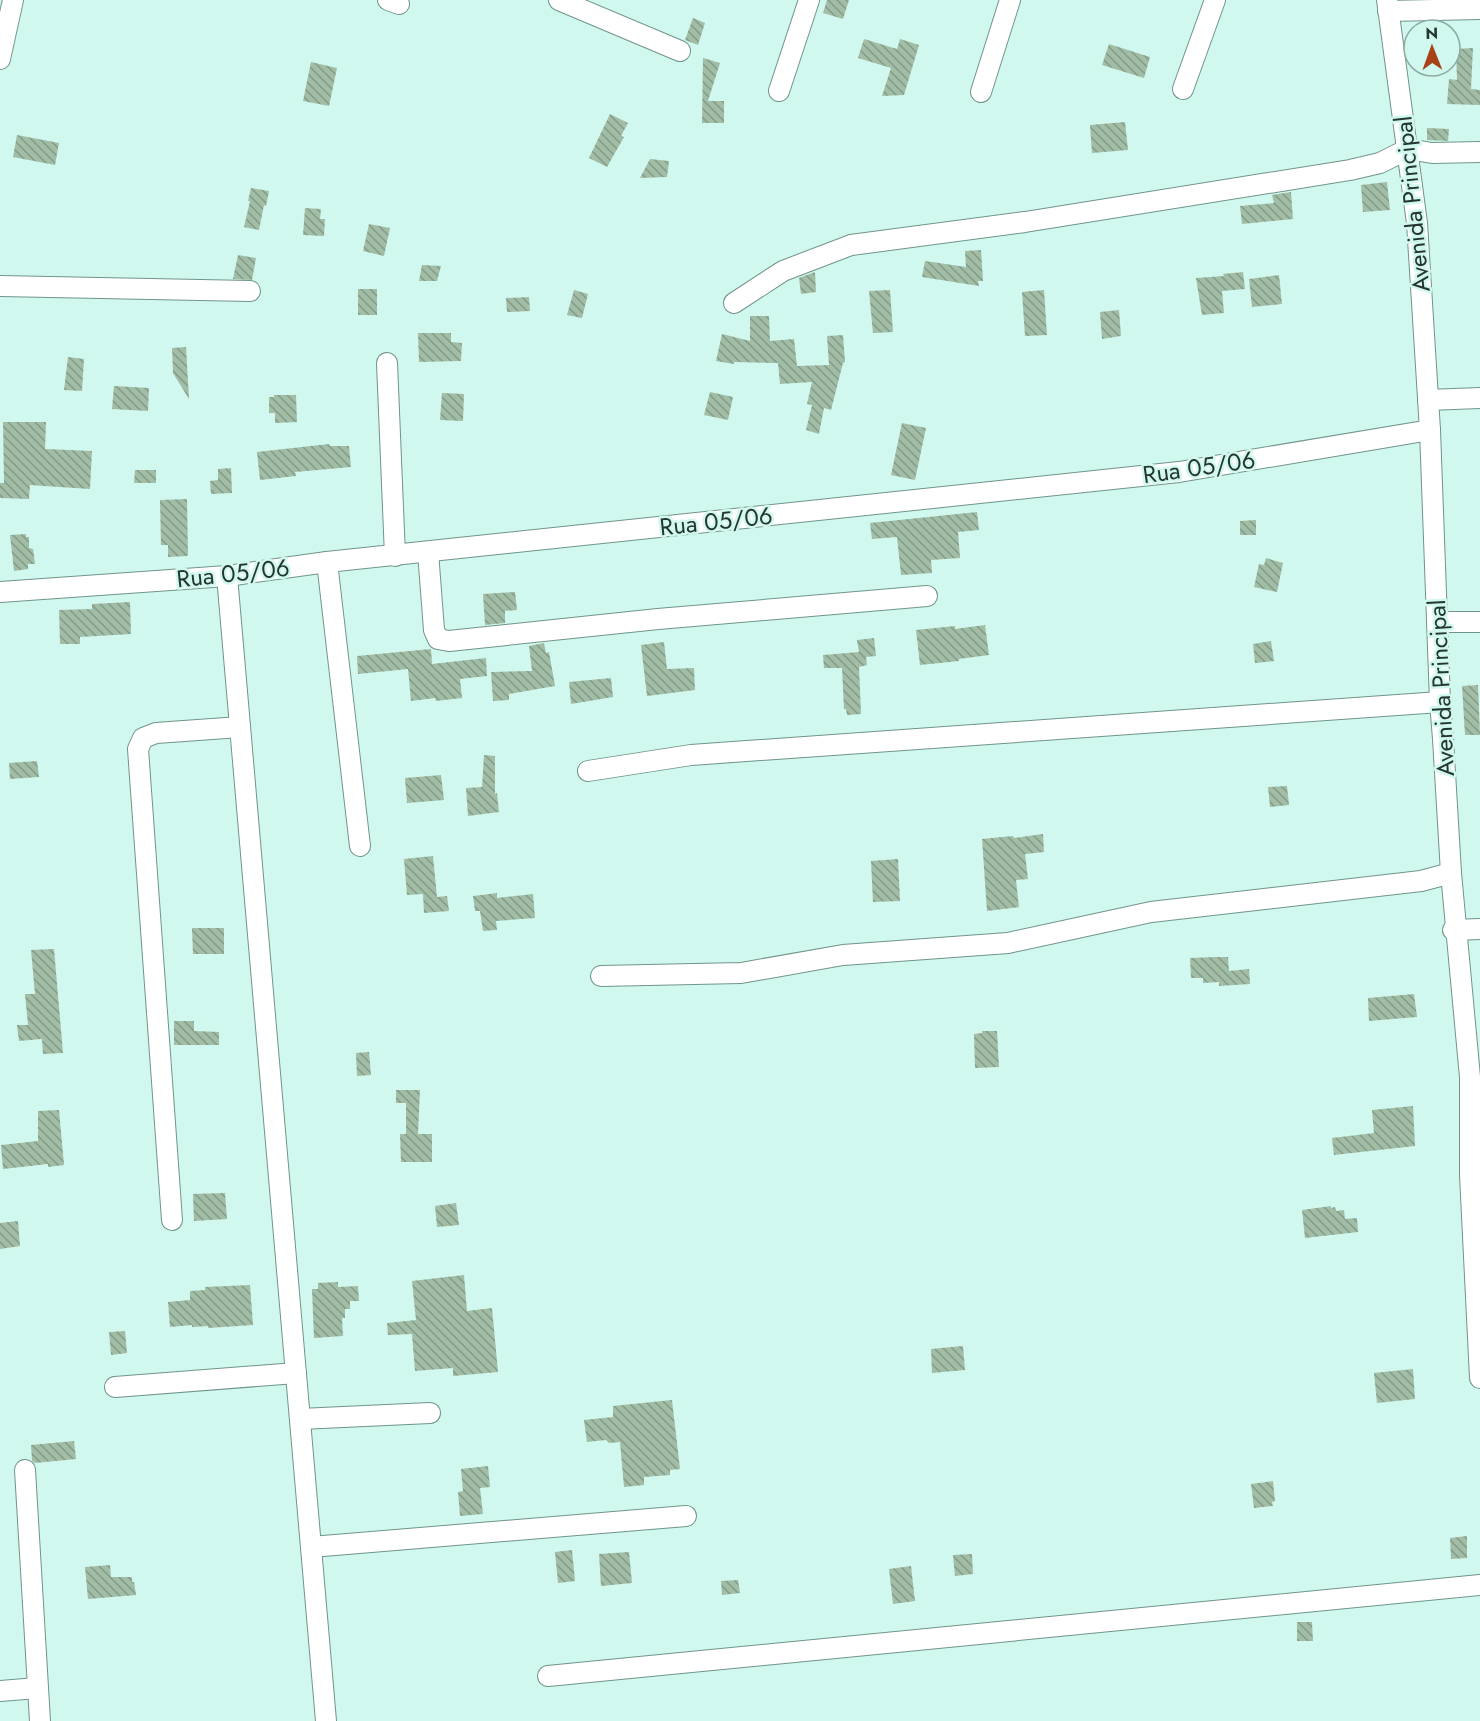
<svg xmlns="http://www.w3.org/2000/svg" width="1480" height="1721" font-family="Jost,sans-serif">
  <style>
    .building { fill: url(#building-back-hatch) }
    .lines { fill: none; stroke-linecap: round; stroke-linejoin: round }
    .minor-casing { stroke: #70948b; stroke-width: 22 }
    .minor { stroke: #fff; stroke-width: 20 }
    .labels { text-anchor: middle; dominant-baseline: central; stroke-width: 5; stroke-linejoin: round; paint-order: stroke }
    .street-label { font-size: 24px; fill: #253531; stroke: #d1f8ee }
  </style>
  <defs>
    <pattern id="building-back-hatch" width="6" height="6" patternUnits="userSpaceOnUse" patternTransform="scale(1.5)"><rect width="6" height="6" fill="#a2bda6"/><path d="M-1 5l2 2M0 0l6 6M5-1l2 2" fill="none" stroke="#849a88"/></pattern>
  </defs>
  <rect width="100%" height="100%" fill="#d1f8ee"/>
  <!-- building -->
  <g class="building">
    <path d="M827,0H849L843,19L823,13Z"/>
    <path d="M693,18L705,23L698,45L685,40Z"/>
    <path d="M864,39L897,49L900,39L919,45L904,95L882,96L891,68L858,58Z"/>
    <path d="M1109,44L1150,57L1144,78L1102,65Z"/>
    <path d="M1473,48L1471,89L1480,90V105L1447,104L1449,79L1457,80L1456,49Z"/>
    <path d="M703,58L720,63L708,101H724V123H702Z"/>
    <path d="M311,62L337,68L329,106L303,101Z"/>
    <path d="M610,114L628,123L621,136L624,137L607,167L589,158Z"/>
    <path d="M1125,122L1128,150L1092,153L1090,125Z"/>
    <path d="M1427,128L1449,129L1448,141L1427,140Z"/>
    <path d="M17,135L59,143L55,165L13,157Z"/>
    <path d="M650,159L669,161L667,177L640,178Z"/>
    <path d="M1387,182L1390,210L1363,212L1361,185Z"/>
    <path d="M251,188L269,191L266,206L264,205L259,230L244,227L250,201H248Z"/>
    <path d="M1291,192L1293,219L1242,224L1240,206L1274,203L1272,195Z"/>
    <path d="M305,208L321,209L320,219H325L324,236L303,235Z"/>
    <path d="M369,224L390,228L384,256L363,251Z"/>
    <path d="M981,250L983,281H978L979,286L922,277L925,261L966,267L965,251Z"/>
    <path d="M238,255L256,258L252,280L233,279Z"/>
    <path d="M422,265L441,266L437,281H419Z"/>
    <path d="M815,272L816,292L801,294L799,278Z"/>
    <path d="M1243,272L1245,289L1222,291L1224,313L1202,315L1196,278L1224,276L1223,274Z"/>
    <path d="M1279,275L1282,304L1252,307L1249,279Z"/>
    <rect x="358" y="289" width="19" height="26"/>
    <path d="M574,290L588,294L582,318L567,315Z"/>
    <path d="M890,290L893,332L873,333L869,291Z"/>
    <path d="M1044,290L1047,335L1025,336L1022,292Z"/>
    <path d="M529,297L530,311L507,312L506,298Z"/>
    <path d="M1119,310L1121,336L1102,339L1100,312Z"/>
    <path d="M750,316H769L770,341L794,339L797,366L829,365L827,336L843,335L845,362L843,363L831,410L824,408L819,434L806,430L812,405L807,404L812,382L780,384L778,363L734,362V364L716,361L722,334L750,341Z"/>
    <path d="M418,333H451V342L462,343L461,361L419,362Z"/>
    <path d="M186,347L189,399L173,373L172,348Z"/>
    <path d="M68,357L84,359L82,391L64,390Z"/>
    <path d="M114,386L149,388L148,411L112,409Z"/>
    <path d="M710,392L733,397L728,420L704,415Z"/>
    <path d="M442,393L464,394L463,421L440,420Z"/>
    <path d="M274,395H296L297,422L275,423V413H269V397H274Z"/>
    <path d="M3,422H46L45,449L92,451L90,489L30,485L29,499L0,498V483H4Z"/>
    <path d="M902,423L926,428L915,480L891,475Z"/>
    <path d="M329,444L330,446H349L351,467L295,472L296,476L260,480L257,452Z"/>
    <path d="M231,468L232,493L211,494L210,481L218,480V469Z"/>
    <path d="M135,470H156V483H134Z"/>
    <path d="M187,499L188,555L187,556L168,557V545H161L160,500Z"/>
    <path d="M977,512L979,530L958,532L960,558L931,560L932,573L901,575L897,537L872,539L870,523Z"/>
    <path d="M1256,520V535H1240V521Z"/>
    <path d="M26,534V537H29V548L33,549L35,564H28V569L14,571L10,535Z"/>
    <path d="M1266,558L1283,563L1277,592L1254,587L1259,564L1264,565Z"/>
    <path d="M515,592L517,610L505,611V623L485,625L483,594Z"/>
    <path d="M130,602L131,634L80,637V644H60L59,610L92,609V604Z"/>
    <path d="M985,625L989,655L959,659V661L920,665L916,630L955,626V629Z"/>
    <path d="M874,638L876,656L866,657L867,665L859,667L861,714L847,715L846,709H844L842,668H824L823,655L859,652L857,640Z"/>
    <path d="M1271,641L1274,661L1255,663L1253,644Z"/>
    <path d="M664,642L667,669L694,668L695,690L647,696L641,645Z"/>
    <path d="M544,643L546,653L549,652L555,686L509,694V700L493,701L491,672L532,671L529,646Z"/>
    <path d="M431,649L432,664L486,658L487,676L460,679L462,698L436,701L435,698L411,701L408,669L358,674L357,656Z"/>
    <path d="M611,678L613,697L571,704L569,682Z"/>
    <path d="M1478,685L1480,735H1465L1462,686Z"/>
    <path d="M484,755L495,756V794L497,793L499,812L468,816L466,788L482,787Z"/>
    <path d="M37,761L39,777L10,779L9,763Z"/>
    <path d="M441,775L444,800L407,803L405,778Z"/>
    <path d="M1287,786L1289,805L1270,807L1268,787Z"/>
    <path d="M1043,834L1044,852L1025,854L1028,879L1016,880L1019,907L987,911L982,839L1013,836L1014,838Z"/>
    <path d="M433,856L437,897L447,896L449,911L424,913L423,894L407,895L404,859Z"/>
    <path d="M898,859L900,901L873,902L871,861Z"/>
    <path d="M497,893V898L533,894L535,918L496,921L497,930L483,931L480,911H475L473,896Z"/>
    <path d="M192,928H224V954H193Z"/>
    <path d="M54,949L63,1053L43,1054L42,1039L19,1041L17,1025H28L25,994H35L31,950Z"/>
    <path d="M1216,957H1228L1229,971L1249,969L1250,984L1219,986V982L1203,983V978H1191L1190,958Z"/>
    <path d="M1414,994L1417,1017L1369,1021L1368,998Z"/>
    <path d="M174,1021H194V1031L219,1032V1045H174Z"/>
    <path d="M982,1031H997L999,1067L975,1068L974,1034L982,1033Z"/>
    <path d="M369,1052L371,1075L357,1076L356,1053Z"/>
    <path d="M396,1090H420L418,1134H432V1162H401L400,1134H406V1103H396Z"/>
    <path d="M1413,1106L1415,1146L1334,1155L1332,1138L1374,1133L1372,1110Z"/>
    <path d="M59,1110L64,1165L48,1167V1164L3,1169L1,1145L38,1141V1111Z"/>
    <path d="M225,1193L227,1219L194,1221L193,1194Z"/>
    <path d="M456,1203L459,1225L437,1227L435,1206Z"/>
    <path d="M1331,1206V1208L1335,1207L1336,1211L1344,1210L1345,1219L1357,1218L1358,1232L1305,1238L1302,1210Z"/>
    <path d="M18,1221L20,1246L0,1249V1223Z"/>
    <path d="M464,1275L467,1311L492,1308L498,1372L453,1376V1368L415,1371L412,1334L388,1335L387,1323L416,1320L412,1281Z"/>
    <path d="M338,1282V1287L358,1286L359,1301H350V1309H345V1318H342L343,1336L314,1338L312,1289H318V1283Z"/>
    <path d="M250,1285L253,1325L208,1328V1326L192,1327V1325L170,1327L168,1302L190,1300V1291L205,1290V1287Z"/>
    <path d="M125,1331L127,1353L111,1355L109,1332Z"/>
    <path d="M963,1346L965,1370L932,1373L931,1349Z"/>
    <path d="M1413,1369L1415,1399L1377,1403L1374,1373Z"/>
    <path d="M672,1400L680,1469L670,1470V1475L644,1477V1485L624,1487L620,1442L609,1443L606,1440L587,1442L584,1420L613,1417V1406Z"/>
    <path d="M74,1441L76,1459L35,1463L32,1461L31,1445Z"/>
    <path d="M488,1466L490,1487L480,1488L483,1514L460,1516L458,1492L463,1491L461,1469Z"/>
    <path d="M1273,1481L1275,1501L1272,1502L1273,1506L1254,1508L1251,1484Z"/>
    <path d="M1467,1536V1558L1451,1559L1450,1538Z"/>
    <path d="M572,1550L575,1581L558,1583L555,1552Z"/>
    <path d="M629,1552L632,1583L601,1586L599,1554Z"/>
    <path d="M972,1554L973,1574L955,1576L953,1555Z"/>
    <path d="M110,1565L111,1577H132V1582H134L136,1595L88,1599L85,1567Z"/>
    <path d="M911,1566L915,1601L893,1604L889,1569Z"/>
    <path d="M738,1580L740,1593L722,1595L721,1581Z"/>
    <path d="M1297,1622H1312L1313,1641H1297Z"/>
  </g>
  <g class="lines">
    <defs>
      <g id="minor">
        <path d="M388,0L399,4"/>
        <path d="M559,0L680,51"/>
        <path d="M1387,0L1417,223L1430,430L1440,702L1443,739L1451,873L1470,1077V1175L1480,1378"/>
        <path d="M1388,11L1480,9"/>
        <path d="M0,59L13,0"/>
        <path d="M1183,89L1215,0"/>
        <path d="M779,91L809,0"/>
        <path d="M981,92L1010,0"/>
        <path d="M0,286L250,291"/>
        <path d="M734,303L783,271L851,245L1025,222L1350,170L1380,163L1408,149L1432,153L1480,152"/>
        <path d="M387,363L395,556"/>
        <path d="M1428,400L1480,398"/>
        <path d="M428,552L434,630L438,639L449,641L658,619L927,596"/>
        <path d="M327,562L360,846"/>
        <path d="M227,576L326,1721"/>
        <path d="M0,592L227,576L327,562L1179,472L1430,430"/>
        <path d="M1437,622H1480"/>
        <path d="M588,771L691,755L1440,702"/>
        <path d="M1453,930L1480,929"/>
        <path d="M601,976L741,973L843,955L1008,943L1151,912L1421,881L1451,873"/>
        <path d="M172,1220L138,749L143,738L156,733L240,727"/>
        <path d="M115,1387L296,1373"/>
        <path d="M300,1419L430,1413"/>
        <path d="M25,1470L40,1721"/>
        <path d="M311,1547L686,1516"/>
        <path d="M548,1676L1480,1585"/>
        <path d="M0,1691L37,1688"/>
      </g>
    </defs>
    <!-- minor casing -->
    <use href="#minor" class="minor-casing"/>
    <!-- minor -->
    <use href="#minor" class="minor"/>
  </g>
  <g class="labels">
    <!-- street labels -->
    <g class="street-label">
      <text transform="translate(1412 204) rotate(-96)">Avenida Principal</text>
      <text transform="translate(1199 467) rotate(-8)">Rua 05/06</text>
      <text transform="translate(716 521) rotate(-6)">Rua 05/06</text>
      <text transform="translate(233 573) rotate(-6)">Rua 05/06</text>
      <text transform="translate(1441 688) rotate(-93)">Avenida Principal</text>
    </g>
  </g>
  <!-- north arrow -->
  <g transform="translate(1432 48) rotate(359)"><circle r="28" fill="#d1f8ee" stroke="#8caaa2" stroke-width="1.5"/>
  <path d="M0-4.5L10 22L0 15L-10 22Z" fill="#a84218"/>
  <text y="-9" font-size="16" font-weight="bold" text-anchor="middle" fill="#253531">N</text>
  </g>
</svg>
